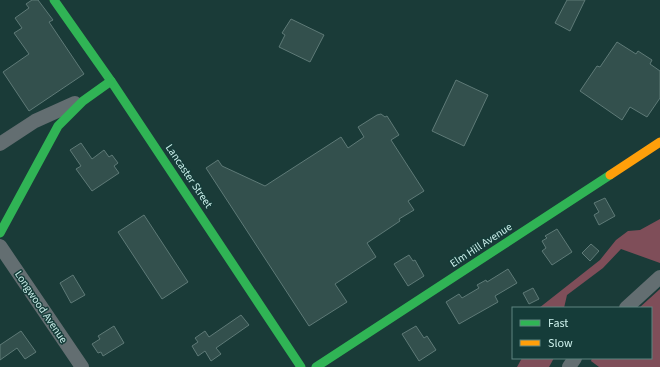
<svg xmlns="http://www.w3.org/2000/svg" width="660" height="367" font-family="'Source Sans 3',sans-serif">
  <style>
    .green { fill: #7f4e59 }
    .building { fill: #33504d; stroke: #5e7a77 }
    .lines { fill: none; stroke-linecap: round; stroke-linejoin: round }
    .street { stroke: #636e71; stroke-width: 14 }
    .fast { stroke: #30b455; stroke-width: 9 }
    .slow { stroke: #ff9f0a; stroke-width: 9 }
    .labels { text-anchor: middle; dominant-baseline: central; stroke-width: 3; stroke-linejoin: round; paint-order: stroke }
    .street-label { font-size: 11px; fill: #ccf0eb; stroke: #153c39 }
  </style>
  <rect width="100%" height="100%" fill="#1a3b38"/>
  <!-- green -->
  <g class="green">
    <path d="M660,219V263L621,249L603,268L567,295L564,308H539L600,260L616,240L628,231L640,230Z"/>
    <path d="M660,289V367H599L591,361L592,358H651V308H639Z"/>
    <path d="M522,358H554L549,367H517Z"/>
  </g>
  <!-- building -->
  <g class="building">
    <path d="M32,0H38L53,20L49,22L84,74L29,111L3,72L29,54L14,33L22,28L15,18L29,8L26,4Z"/>
    <path d="M567,0H585L570,31L555,23Z"/>
    <path d="M291,19L324,35L310,62L279,47L285,35L282,33Z"/>
    <path d="M617,42L636,54L638,51L652,60L650,64L660,71V98L647,117L630,107L622,120L580,91L597,66L600,67Z"/>
    <path d="M456,80L488,95L464,146L432,131Z"/>
    <path d="M381,114L385,117L387,116L399,135L391,140L424,191L408,201L414,210L399,219L400,221L367,243L376,257L335,284L347,302L309,326L206,168L218,160L222,166L265,186L341,137L348,148L364,137L358,127L377,115Z"/>
    <path d="M81,143L92,159L104,150L109,157L112,155L118,163L114,166L119,173L92,191L76,169L81,166L70,150Z"/>
    <path d="M605,198L615,216L599,225L594,215L599,212L594,203Z"/>
    <path d="M144,215L188,282L162,299L118,232Z"/>
    <path d="M557,229L572,252L552,265L542,251L546,248L542,241L547,238L545,236Z"/>
    <path d="M591,244L599,251L590,261L582,253Z"/>
    <path d="M409,255L413,261L415,260L424,276L408,286L394,264Z"/>
    <path d="M508,269L517,283L495,296L498,302L459,324L446,302L459,294L462,298L479,288L477,285L486,280L487,282Z"/>
    <path d="M73,275L85,295L71,303L60,283Z"/>
    <path d="M533,288L539,299L529,304L523,293Z"/>
    <path d="M241,315L249,325L216,348L221,354L211,361L205,351L198,356L192,346L198,342L195,338L205,331L209,337Z"/>
    <path d="M114,326L124,343L103,356L101,352L98,353L92,344L100,339L98,336Z"/>
    <path d="M416,326L424,338L427,336L436,350L419,361L402,334Z"/>
    <path d="M21,331L36,352L25,359L17,348L0,360V345Z"/>
  </g>
  <g class="lines">
    <!-- street -->
    <g class="street">
      <path d="M0,144L35,121L75,103"/>
      <path d="M0,246L82,367"/>
      <path d="M626,308L660,277"/>
      <path d="M569,367L575,358"/>
    </g>
    <!-- fast -->
    <g class="fast">
      <path d="M54,0L111,81L301,367"/>
      <path d="M0,233L58,126L83,101L111,81"/>
      <path d="M316,367L610,175"/>
    </g>
    <!-- slow -->
    <path class="slow" d="M610,175L660,142"/>
  </g>
  <g class="labels">
    <!-- street labels -->
    <g class="street-label">
      <text transform="translate(189 176) rotate(56)">Lancaster Street</text>
      <text transform="translate(481 245) rotate(-33)">Elm Hill Avenue</text>
      <text transform="translate(41 307) rotate(56)">Longwood Avenue</text>
    </g>
  </g>
  <!-- legend -->
  <rect x="512" y="307" width="140" height="52" fill="#153c39" stroke="#5e8480"/>
  <rect x="520" y="320" width="20" height="6" fill="#30b455" stroke="#5e8480"/>
  <text x="548" y="327" font-size="12" fill="#ccf0eb">Fast</text>
  <rect x="520" y="340" width="20" height="6" fill="#ff9f0a" stroke="#5e8480"/>
  <text x="548" y="347" font-size="12" fill="#ccf0eb">Slow</text>
</svg>
